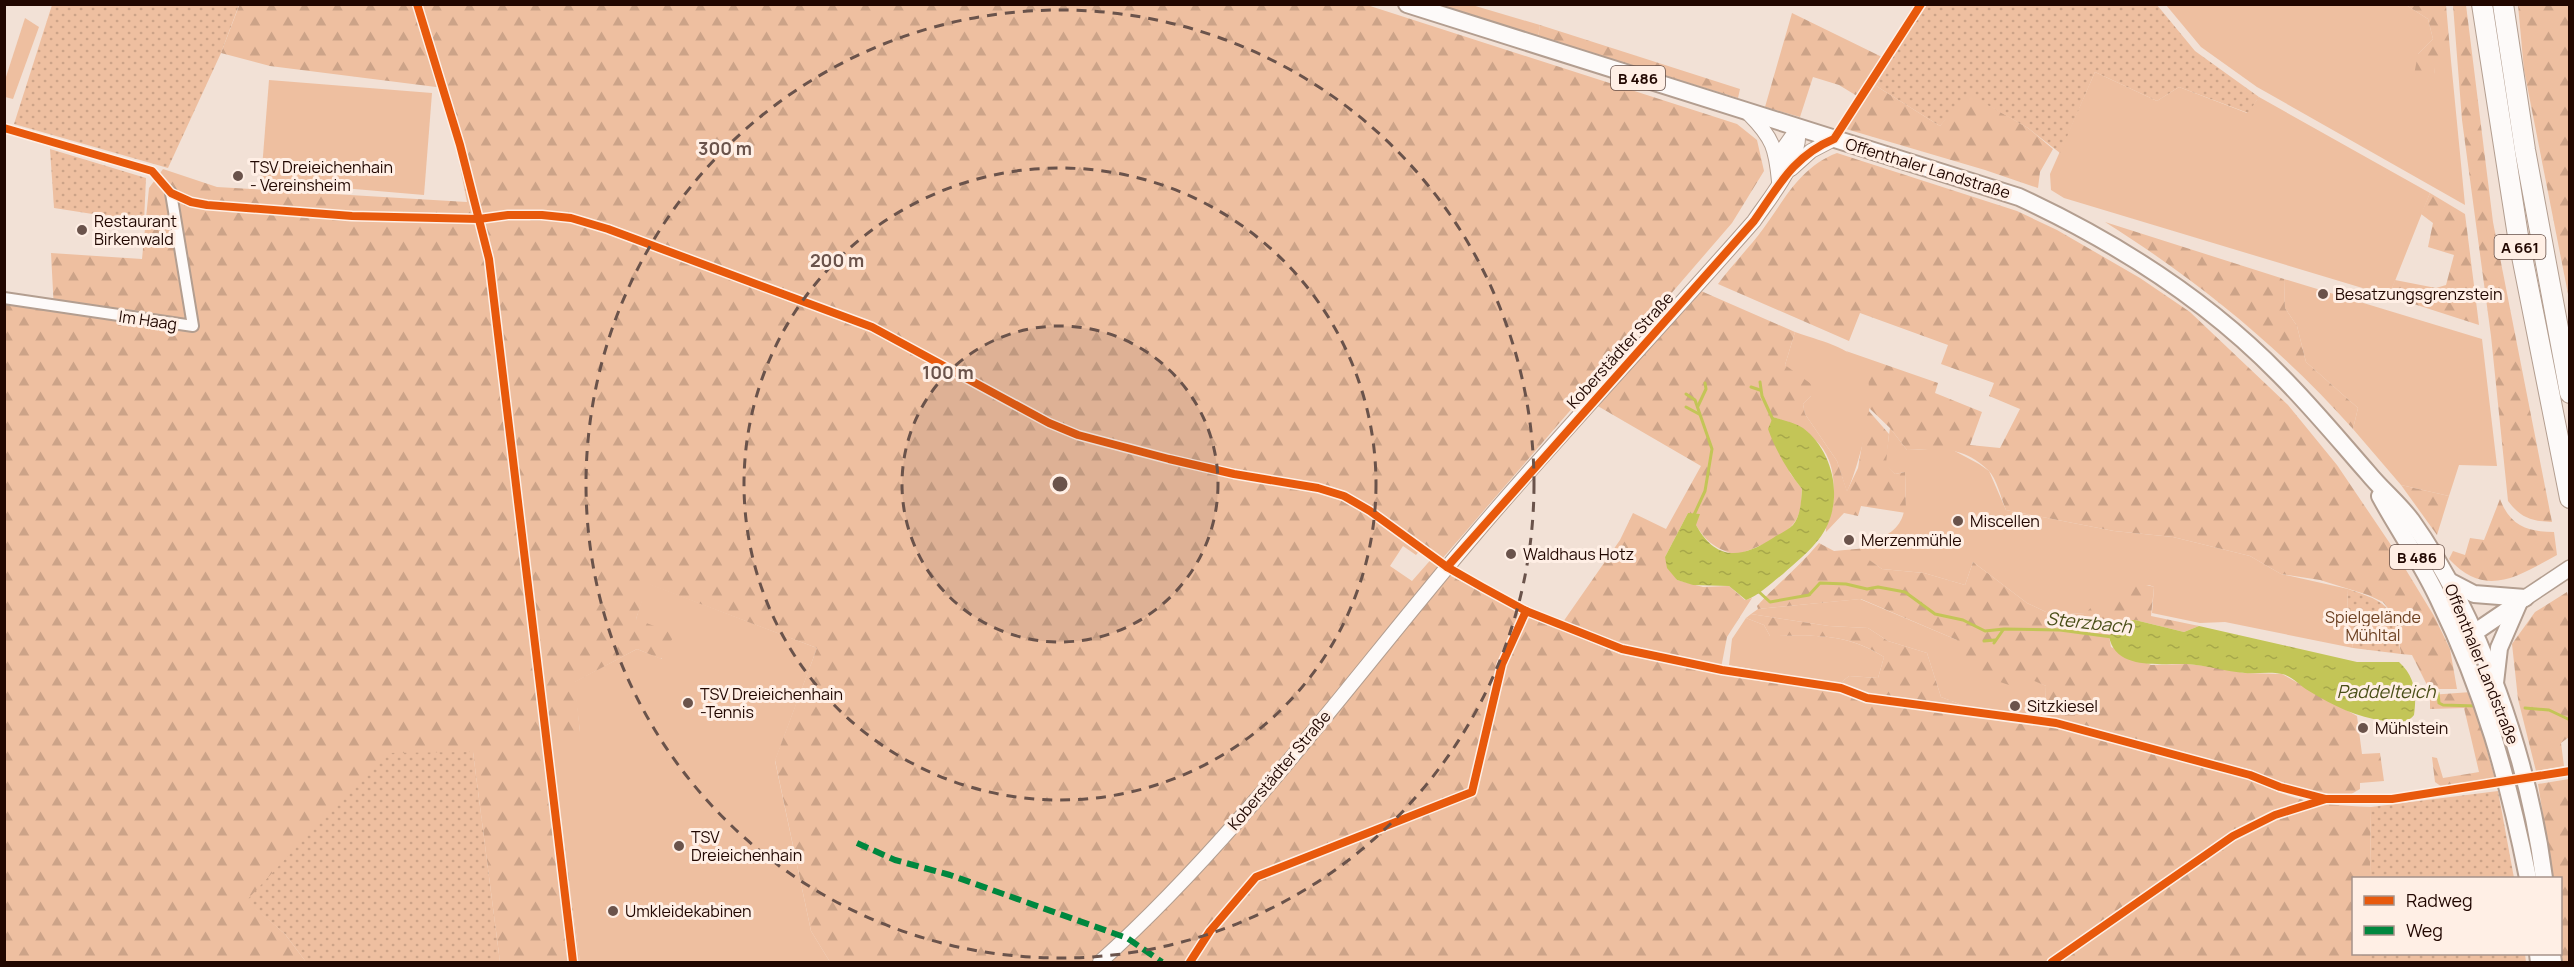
<svg xmlns="http://www.w3.org/2000/svg" width="2574" height="967" font-family="Manrope,sans-serif">
  <style>
    .grass { fill: #eebfa0 }
    .forest { fill: url(#forest-firs); fill-rule: evenodd }
    .park { fill: url(#park-dots) }
    .water { fill: url(#water-ripples) }
    .lines { fill: none; stroke-linecap: round; stroke-linejoin: round }
    .stream { stroke: #c3c557; stroke-width: 3 }
    .minor-casing { stroke: #b39e90; stroke-width: 14 }
    .tertiary-casing { stroke: #b39e90; stroke-width: 16 }
    .secondary-casing { stroke: #b39e90; stroke-width: 18 }
    .primary-casing { stroke: #b39e90; stroke-width: 20 }
    .motorway-casing { stroke: #b39e90; stroke-width: 22 }
    .minor { stroke: #fdfaf9; stroke-width: 10 }
    .tertiary { stroke: #fdfaf9; stroke-width: 14 }
    .secondary { stroke: #fdfaf9; stroke-width: 15 }
    .primary { stroke: #fdfaf9; stroke-width: 16 }
    .motorway { stroke: #fdfaf9; stroke-width: 20 }
    .quiet { stroke: #00873e; stroke-width: 6; stroke-dasharray: 12 6; stroke-linecap: butt }
    .cycleway-casing { stroke: #ffefe5; stroke-width: 11 }
    .cycleway { stroke: #e8590c; stroke-width: 8 }
    .ring { fill: none; stroke: #6a534b; stroke-width: 3; stroke-dasharray: 10 8 }
    .poi-dot { fill: #6a534b; stroke: #ffefe5; stroke-width: 2 }
    .labels { text-anchor: middle; dominant-baseline: central; stroke-width: 6; stroke-linejoin: round; paint-order: stroke }
    .shield { fill: #ffefe5; stroke: #644d45; stroke-width: 1.5 }
    .shield-label { font-size: 15px; font-weight: bold; fill: #210700 }
    .poi-label { font-size: 16px; fill: #210700; stroke: #ffefe5; text-anchor: start }
    .street-label { font-size: 16px; fill: #210700; stroke: #ffefe5 }
    .park-label { font-size: 16px; fill: #6d4122; stroke: #ffefe5 }
    .water-label { font-size: 18px; font-style: italic; fill: #4a4f18; stroke: #ffefe5 }
    .centre { fill: #6a534b; stroke: #ffefe5; stroke-width: 3 }
    .ring-label { font-size: 18px; text-anchor: middle; font-weight: bold; fill: #6a534b; stroke: #ffefe5; stroke-width: 6; stroke-linejoin: round; paint-order: stroke }
  </style>
  <defs>
    <pattern id="forest-firs" width="22" height="20" patternUnits="userSpaceOnUse" patternTransform="scale(1.5)"><rect width="22" height="20" fill="#eebfa0"/><path d="M5 1l3.5 6h-7zM16 11l3.5 6h-7z" fill="#cca388"/></pattern>
    <pattern id="park-dots" width="8" height="8" patternUnits="userSpaceOnUse" patternTransform="scale(1.5)"><rect width="8" height="8" fill="#eebfa0"/><path d="M2 2h.1M6 6h.1" fill="none" stroke="#cca388" stroke-width="1.8" stroke-linecap="round"/></pattern>
    <pattern id="water-ripples" width="26" height="14" patternUnits="userSpaceOnUse" patternTransform="scale(1.5)"><rect width="26" height="14" fill="#c3c557"/><path d="M2 4q2-2 4 0t4 0M15 11q2-2 4 0t4 0" fill="none" stroke="#a7a84a"/></pattern>
  </defs>
  <rect width="100%" height="100%" fill="#f2e1d6"/>
  <!-- grass -->
  <g class="grass">
    <path d="M1446,5H1472L1540,25L1538,37L1445,8Z"/>
    <path d="M2166,5H2406L2428,19L2433,39L2418,54L2435,74L2433,61H2451L2465,205L2257,87L2201,47Z"/>
    <path d="M25,18L39,27L13,99L5,97V80Z"/>
    <path d="M2095,72L2157,101L2179,87L2247,113L2259,97L2430,193L2389,296L2064,198L2051,190L2050,174Z"/>
    <path d="M269,80L432,93L424,195L261,181Z"/>
    <path d="M2284,279L2482,339L2497,466L2459,465L2449,496L2401,485L2353,429L2358,408L2306,362L2297,326L2285,308Z"/>
    <path d="M1795,332C1817,340 1851,347 1865,367C1881,389 1858,468 1847,492L1837,461L1805,414L1803,404L1811,396L1785,365Z"/>
    <path d="M1890,428L1907,450L1949,448L1979,464L1989,471L2006,510L2114,531L2173,537L2250,556L2281,574L2348,589L2347,616L2353,648L2225,622L2200,623L2152,613L2154,587L2149,585L2128,586L2114,605L2085,614L2046,612L2027,603L1973,562L1965,585L1924,573L1882,569L1867,559V548L1871,541C1910,530 1906,506 1905,472L1895,474L1885,464Z"/>
    <path d="M647,583L817,648L775,761L811,931L830,962H580L549,732H580L574,682L637,649L662,659L636,619Z"/>
    <path d="M1860,599L1957,640L2046,686L2045,715L1970,708L1941,697L1927,653L1888,641L1868,628L1829,626L1751,614L1758,609Z"/>
    <path d="M1746,618L1764,625L1770,636C1814,636 1845,632 1884,657L1878,678L1849,676L1838,685L1729,665L1732,639Z"/>
  </g>
  <!-- forest -->
  <g class="forest">
    <path d="M2406,5H2446L2451,61H2434L2435,75H2414L2418,54L2433,39L2428,19Z"/>
    <path d="M2453,5H2466L2493,222L2552,522C2531,521 2521,518 2508,501L2491,336L2462,120Z"/>
    <path d="M2518,5H2569V299L2524,70Z"/>
    <path d="M239,6L1367,5L1737,124L1757,140L1764,171L1732,223L1442,559L1451,576L1529,616L1619,654L1721,674L1833,689L1892,706L2056,726L2249,778C2290,802 2324,805 2371,807L2370,878H2354V954H2370V962H830L811,931L775,760L817,648L648,584L636,619L675,634L661,659L637,649L575,682L580,732L550,733L580,962H500L473,752L247,901L285,934L306,962H5V303L54,310L51,253L142,259L149,188L163,169L217,187L467,202L444,88L270,66L221,53ZM1403,546L1416,555L1422,548L1434,556L1412,581L1390,566Z"/>
    <path d="M1792,13L1882,57L1857,96L1839,85L1813,77L1800,117L1765,107Z"/>
    <path d="M1540,25L1740,89L1738,98L1538,37Z"/>
    <path d="M1899,42L1968,93L2028,128L2053,149L2040,172L2038,188L1985,170L1846,129L1873,84L1940,126L1950,113L1883,68Z"/>
    <path d="M1837,153L2017,211L2057,230L2140,278L2190,312L2288,405L2337,465L2389,542L2434,616L2450,649L2457,689H2429L2412,655L2401,654L2395,617L2383,602L2368,595L2320,580L2281,574L2250,556L2173,537L2114,531L2006,510C2001,498 1997,479 1988,470C1964,446 1938,448 1907,450L1890,428L1868,407C1870,376 1871,371 1846,351L1938,383L1935,393L1982,412L1970,445L2000,448L2020,409L1989,396L1994,383L1941,364L1948,345L1860,313L1849,341L1718,284C1732,265 1749,248 1763,229C1785,199 1800,167 1837,153Z"/>
    <path d="M2430,193L2465,214L2479,325L2389,296L2395,280L2436,288L2446,285L2454,255L2428,247L2433,223L2421,214Z"/>
    <path d="M2105,222L2284,279L2285,308L2297,326L2306,362L2358,408L2353,429C2282,349 2196,279 2105,222Z"/>
    <path d="M1701,291L1795,332L1785,365L1814,386L1811,396L1803,404L1805,414L1837,461L1847,491L1858,468L1868,410L1889,434L1886,464L1895,474L1905,472L1906,513L1861,506L1858,516L1844,513L1826,532C1825,524 1832,515 1833,505C1838,454 1820,434 1773,417L1790,473L1802,489C1801,496 1802,506 1799,513C1793,536 1756,547 1736,555C1707,546 1704,537 1688,513L1665,557L1677,580L1703,587L1729,586L1745,600L1752,598L1727,637L1721,668L1624,647L1563,622L1620,540L1633,513L1666,529L1701,466L1596,405Z"/>
    <path d="M2401,485L2449,496L2437,535Z"/>
    <path d="M2500,499C2510,526 2528,532 2554,532L2557,555C2518,576 2486,599 2449,559L2453,551L2465,555L2470,538L2484,540Z"/>
    <path d="M1819,543L1834,551L1867,548L1868,559L1882,569L1924,573L1965,585L1973,562L2027,603L2046,612L2085,614L2095,603L2114,604L2118,584C2130,587 2143,582 2154,587L2151,616L2199,626L2184,632L2135,620L2109,636L2111,647L2151,665L2188,664L2231,669L2243,673L2282,674L2357,716L2362,754L2380,753L2384,781L2360,783V789L2348,796L2327,795L2280,784L2252,770L2138,743L2045,715L2046,686L2025,677L2012,686L1970,672L1957,640L1861,599L1758,609L1757,606C1777,584 1800,566 1819,543Z"/>
    <path d="M2567,592L2570,605L2569,737L2561,743L2564,766L2536,771L2518,699L2512,644L2535,612Z"/>
    <path d="M1751,614L1829,626L1868,628L1888,641L1927,653L1941,697L1970,708L1863,693L1838,685L1849,676L1878,678L1884,657C1846,632 1813,636 1770,636L1764,625L1746,618Z"/>
    <path d="M2471,692L2495,779L2442,787L2435,782L2432,757L2437,758L2443,778L2479,772L2464,708L2430,709V695Z"/>
    <path d="M2569,779L2570,962H2562L2560,878H2553L2538,784Z"/>
  </g>
  <!-- park -->
  <g class="park">
    <path d="M52,5H239L221,53L168,168L14,124Z"/>
    <path d="M2157,5L2195,51L2259,97L2248,113L2179,87L2157,101L2095,72L2060,153L2028,128L1968,94L1940,126L1873,84L1927,5Z"/>
    <path d="M50,149L146,178L144,222L54,208Z"/>
    <path d="M2348,589C2393,604 2393,608 2401,654L2353,648L2347,616Z"/>
    <path d="M473,752L500,962H306L285,934L246,901L384,753Z"/>
    <path d="M2498,791L2514,878H2370L2371,807Z"/>
    <path d="M2370,954H2525L2526,962H2370Z"/>
  </g>
  <!-- water -->
  <g class="water">
    <path d="M1773,417C1782,420 1795,423 1803,428C1836,453 1845,506 1819,539C1809,552 1795,563 1783,574C1771,583 1760,595 1746,600L1729,586L1693,585L1677,580L1667,568L1665,557L1688,513L1700,514L1696,525C1716,561 1741,559 1773,538C1779,534 1788,530 1793,525C1801,515 1801,501 1802,489C1787,470 1776,451 1768,429Z"/>
    <path d="M2135,620L2184,632L2199,626L2357,662H2399C2415,677 2417,693 2414,715C2407,724 2395,722 2385,721C2356,717 2334,706 2309,691C2300,686 2292,676 2282,674C2270,671 2257,674 2245,673C2227,672 2206,665 2187,664C2160,663 2115,671 2109,636L2126,621Z"/>
  </g>
  <g class="lines">
    <!-- stream -->
    <g class="stream">
      <path d="M1760,382L1762,396L1774,422"/>
      <path d="M1751,387L1760,390"/>
      <path d="M1686,394L1695,400L1712,449L1705,491L1693,517"/>
      <path d="M1698,406L1706,389L1705,383"/>
      <path d="M1686,407L1699,414"/>
      <path d="M1758,591L1770,602L1809,595L1820,583L1846,584L1867,589L1878,587L1905,592L1935,614L1963,620L1985,631L2004,629L2060,630L2112,637"/>
      <path d="M1984,641L1995,640"/>
      <path d="M1994,643L2003,630"/>
      <path d="M2414,691L2422,693"/>
      <path d="M2427,693H2438L2439,703L2443,705L2476,706"/>
      <path d="M2525,708L2549,710L2570,720"/>
    </g>
    <defs>
      <path id="minor" d="M4,298L193,326L171,193"/>
      <g id="tertiary">
        <path d="M1749,114C1773,138 1776,149 1779,181"/>
        <path d="M1781,163L1783,149L1798,128"/>
        <path d="M1791,169L1811,151L1834,139"/>
        <path d="M1100,962C1241,835 1353,677 1476,533C1566,427 1662,326 1754,221C1771,196 1802,160 1798,128"/>
      </g>
      <path id="secondary" d="M2519,602L2570,568"/>
      <g id="primary">
        <path d="M1407,4L2019,197C2116,242 2206,299 2280,375C2311,406 2339,440 2368,473C2381,489 2398,503 2411,520C2480,617 2529,761 2544,878"/>
        <path d="M2380,496C2399,531 2422,563 2439,600C2484,692 2508,778 2528,878"/>
        <path d="M2449,581L2474,594L2525,598"/>
        <path d="M2465,639L2518,603"/>
        <path d="M2495,683L2499,648L2519,602"/>
        <path d="M2538,954L2539,962"/>
        <path d="M2552,954L2553,962"/>
      </g>
      <g id="motorway">
        <path d="M2482,4L2518,236L2570,498"/>
        <path d="M2503,4L2525,150L2570,393"/>
      </g>
    </defs>
    <!-- minor casing -->
    <use href="#minor" class="minor-casing"/>
    <!-- tertiary casing -->
    <use href="#tertiary" class="tertiary-casing"/>
    <!-- secondary casing -->
    <use href="#secondary" class="secondary-casing"/>
    <!-- primary casing -->
    <use href="#primary" class="primary-casing"/>
    <!-- motorway casing -->
    <use href="#motorway" class="motorway-casing"/>
    <!-- minor -->
    <use href="#minor" class="minor"/>
    <!-- tertiary -->
    <use href="#tertiary" class="tertiary"/>
    <!-- secondary -->
    <use href="#secondary" class="secondary"/>
    <!-- primary -->
    <use href="#primary" class="primary"/>
    <!-- motorway -->
    <use href="#motorway" class="motorway"/>
    <!-- quiet -->
    <path class="quiet" d="M857,843L895,860L950,875L1127,938L1162,962"/>
    <defs>
      <g id="cycleway">
        <path d="M417,4L460,145L489,259L573,962"/>
        <path d="M4,128L152,171L171,193L191,202L207,205L352,216L479,219L508,215H542L571,218L608,229L872,327L1049,423L1078,435L1169,459L1234,474L1318,488L1344,496L1370,511L1447,567L1482,587L1526,611L1622,649L1722,670L1841,688L1867,698L2056,723L2250,775L2280,787L2326,799"/>
        <path d="M1447,567L1754,221C1778,187 1793,156 1834,139L1921,4"/>
        <path d="M1190,962L1210,931L1256,877L1472,792L1502,664L1526,611"/>
        <path d="M2052,962L2233,836L2275,815L2326,799H2392L2570,771"/>
      </g>
    </defs>
    <!-- cycleway casing -->
    <use href="#cycleway" class="cycleway-casing"/>
    <!-- cycleway -->
    <use href="#cycleway" class="cycleway"/>
  </g>
  <!-- distance rings -->
  <circle cx="1060" cy="484" r="158" fill="#6a534b" fill-opacity=".12"/>
  <g class="ring">
    <circle cx="1060" cy="484" r="158"/>
    <circle cx="1060" cy="484" r="316"/>
    <circle cx="1060" cy="484" r="474"/>
  </g>
  <!-- markers -->
  <g class="poi-dot">
    <circle cx="238" cy="176" r="6"/>
    <circle cx="82" cy="230" r="6"/>
    <circle cx="2323" cy="294" r="6"/>
    <circle cx="1958" cy="521" r="6"/>
    <circle cx="1849" cy="540" r="6"/>
    <circle cx="1511" cy="554" r="6"/>
    <circle cx="688" cy="703" r="6"/>
    <circle cx="2015" cy="706" r="6"/>
    <circle cx="2363" cy="728" r="6"/>
    <circle cx="679" cy="846" r="6"/>
    <circle cx="613" cy="911" r="6"/>
  </g>
  <g class="labels">
    <!-- shield labels -->
    <g class="shield">
      <rect x="1611" y="66" width="54" height="24" rx="4.5"/>
      <rect x="2494.5" y="235" width="51" height="24" rx="4.5"/>
      <rect x="2390" y="545" width="54" height="24" rx="4.5"/>
    </g>
    <g class="shield-label">
      <text x="1638" y="78">B 486</text>
      <text x="2520" y="247">A 661</text>
      <text x="2417" y="557">B 486</text>
    </g>
    <!-- poi labels -->
    <g class="poi-label">
      <text x="250" y="167">TSV Dreieichenhain<tspan x="250" dy="18">- Vereinsheim</tspan></text>
      <text x="94" y="221">Restaurant<tspan x="94" dy="18">Birkenwald</tspan></text>
      <text x="2335" y="294">Besatzungsgrenzstein</text>
      <text x="1970" y="521">Miscellen</text>
      <text x="1861" y="540">Merzenmühle</text>
      <text x="1523" y="554">Waldhaus Hotz</text>
      <text x="700" y="694">TSV Dreieichenhain<tspan x="700" dy="18">-Tennis</tspan></text>
      <text x="2027" y="706">Sitzkiesel</text>
      <text x="2375" y="728">Mühlstein</text>
      <text x="691" y="837">TSV<tspan x="691" dy="18">Dreieichenhain</tspan></text>
      <text x="625" y="911">Umkleidekabinen</text>
    </g>
    <!-- street labels -->
    <g class="street-label">
      <text transform="translate(1928 168) rotate(17)">Offenthaler Landstraße</text>
      <text transform="translate(148 320) rotate(8)">Im Haag</text>
      <text transform="translate(1620 350) rotate(-48)">Koberstädter Straße</text>
      <text transform="translate(2482 664) rotate(68)">Offenthaler Landstraße</text>
      <text transform="translate(1279 770) rotate(-50)">Koberstädter Straße</text>
    </g>
    <!-- park labels -->
    <g class="park-label">
      <text x="2373" y="617">Spielgelände<tspan x="2373" dy="18">Mühltal</tspan></text>
    </g>
    <!-- water labels -->
    <g class="water-label">
      <text transform="translate(2089 622) rotate(6)">Sterzbach</text>
      <text x="2386" y="691">Paddelteich</text>
    </g>
  </g>
  <circle cx="1060" cy="484" r="9" class="centre"/>
  <g class="ring-label">
    <text x="725" y="155">300 m</text>
    <text x="837" y="267">200 m</text>
    <text x="948" y="379">100 m</text>
  </g>
  <!-- border -->
  <rect width="2574" height="967" fill="none" stroke="#210700" stroke-width="12"/>
  <!-- legend -->
  <rect x="2352" y="877" width="210" height="78" fill="#ffefe5" stroke="#a69289" stroke-width="1.5"/>
  <rect x="2364" y="896" width="30" height="9" fill="#e8590c" stroke="#a69289" stroke-width="1.5"/>
  <text x="2406" y="907" font-size="18" fill="#210700">Radweg</text>
  <rect x="2364" y="926" width="30" height="9" fill="#00873e" stroke="#a69289" stroke-width="1.5"/>
  <text x="2406" y="937" font-size="18" fill="#210700">Weg</text>
</svg>
